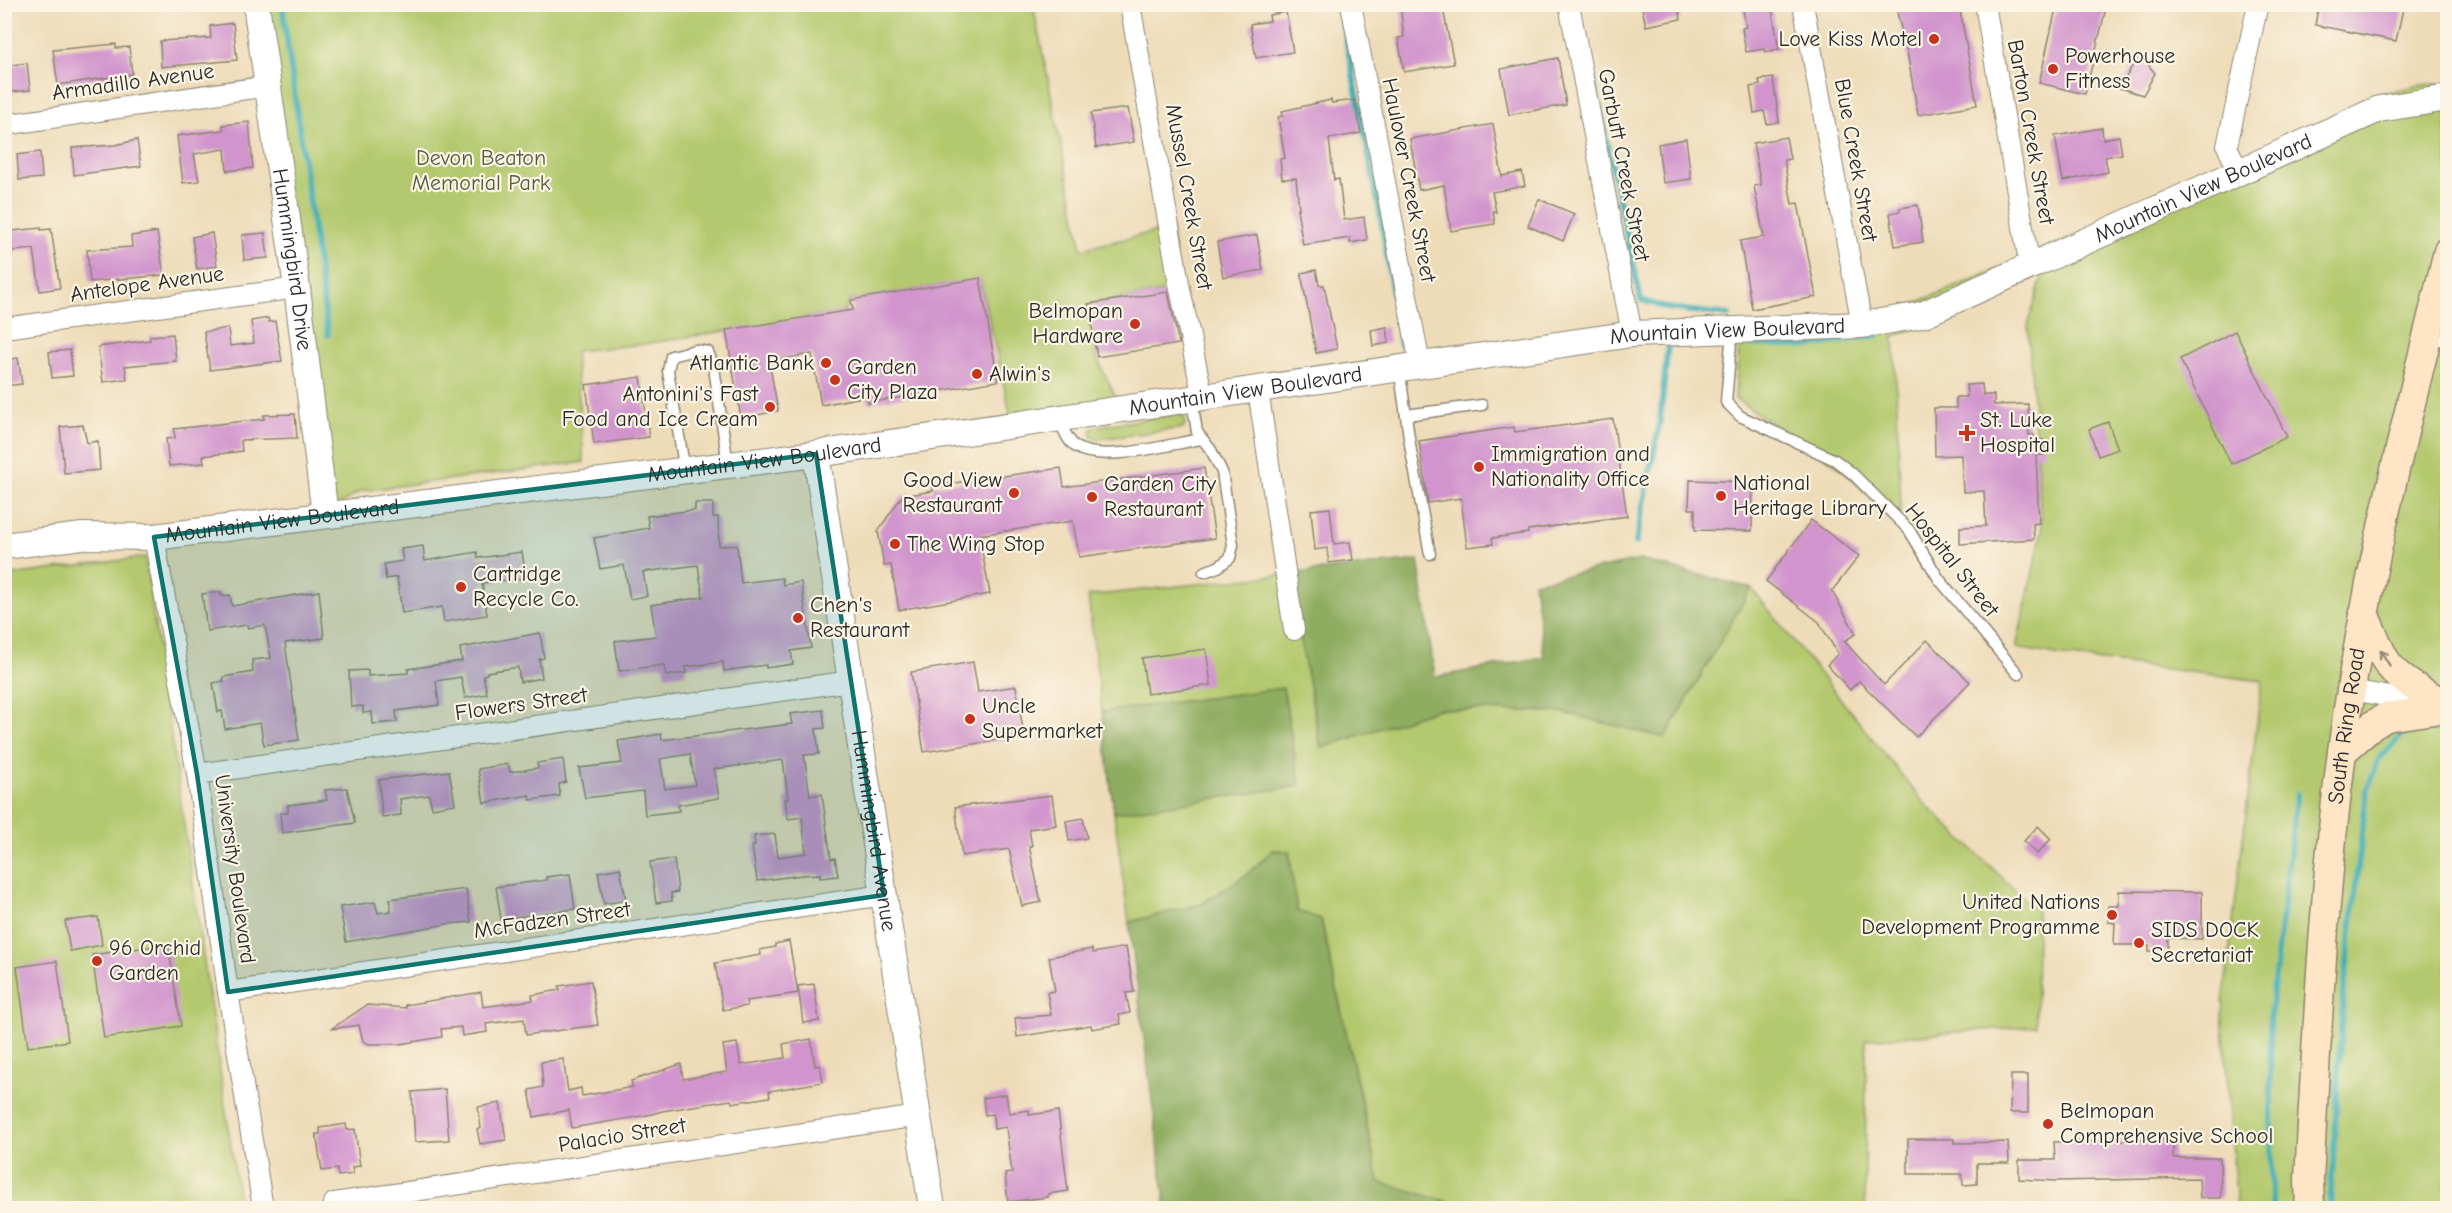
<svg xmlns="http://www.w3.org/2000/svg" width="2452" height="1213" font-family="'Comic Neue',sans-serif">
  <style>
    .green { fill: #b4c96e; stroke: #707a4c; stroke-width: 1.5 }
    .forest { fill: #8fad61; stroke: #5d6c46; stroke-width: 1.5 }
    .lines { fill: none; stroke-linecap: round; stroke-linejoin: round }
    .stream { stroke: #3cadb4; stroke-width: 6 }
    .building { fill: #d194cd; fill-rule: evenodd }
    .service-casing { stroke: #8c8472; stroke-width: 13 }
    .minor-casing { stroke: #8c8472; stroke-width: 22 }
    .tertiary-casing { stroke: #8c8472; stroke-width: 28 }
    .secondary-casing { stroke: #8c8472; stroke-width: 31 }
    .service { stroke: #fff; stroke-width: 10 }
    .minor { stroke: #fff; stroke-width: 20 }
    .tertiary { stroke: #fff; stroke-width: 26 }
    .secondary { stroke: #fee5c5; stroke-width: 28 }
    .oneway { stroke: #948878 }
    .marked { fill: #0f766e; fill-opacity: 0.2; stroke: #0f766e; stroke-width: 4.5; stroke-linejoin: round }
    .poi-dot { fill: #c8321e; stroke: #fcf5e5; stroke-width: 2 }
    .labels { text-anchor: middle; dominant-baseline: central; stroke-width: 4.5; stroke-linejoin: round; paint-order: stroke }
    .poi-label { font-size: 22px; fill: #2b2b2b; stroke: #fcf5e5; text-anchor: start }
    .street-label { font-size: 22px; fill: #2b2b2b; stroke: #fcf5e5 }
    .park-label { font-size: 22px; fill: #545a3f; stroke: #fcf5e5 }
  </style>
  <rect width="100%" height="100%" fill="#fcf5e5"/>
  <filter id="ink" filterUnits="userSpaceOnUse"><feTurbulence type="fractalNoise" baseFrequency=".0167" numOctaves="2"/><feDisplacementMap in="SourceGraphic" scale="12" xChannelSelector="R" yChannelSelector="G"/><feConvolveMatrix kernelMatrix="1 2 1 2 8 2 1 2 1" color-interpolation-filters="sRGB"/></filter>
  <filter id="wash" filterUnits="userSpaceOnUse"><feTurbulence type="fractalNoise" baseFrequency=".008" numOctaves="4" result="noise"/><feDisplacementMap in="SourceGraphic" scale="24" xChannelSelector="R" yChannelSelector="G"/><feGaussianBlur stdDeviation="1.35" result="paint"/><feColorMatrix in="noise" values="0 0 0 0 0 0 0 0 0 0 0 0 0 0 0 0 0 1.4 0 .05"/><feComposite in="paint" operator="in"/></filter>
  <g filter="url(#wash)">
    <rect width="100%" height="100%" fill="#eedcb9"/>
    <!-- green -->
    <g class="green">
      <path d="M256,5H1033L1082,249L1171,228L1180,289L1089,304L1097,358L1122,410L1013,426L980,279L851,300L843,312L644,344L575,351L584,462L360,491L325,515Z"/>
      <path d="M2447,83V1208H2237L2222,1012L2262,681L2062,656L2016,648L2042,531L2028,325L2043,274L1940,320L1894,336L1902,530L1840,467L1735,399L1739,346L1732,331L1862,325L2042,251L2381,94L2421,85Z"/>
      <path d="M1175,415H1183L1186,423L1183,428L1100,439L1093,438L1091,434L1092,429L1098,426Z"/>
      <path d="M145,557L240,1208H5L4,576Z"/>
      <path d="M1288,574L1321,748L1438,709L1561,712L1665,738L1751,588L1924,803L2037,911L2036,1026L1866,1039L1865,1208H1470L1379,1182L1321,919L1297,912L1289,851L1273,850L1246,875L1202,904L1129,922L1114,813L1299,786L1283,688L1102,712L1088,596Z"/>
    </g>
    <!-- forest -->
    <g class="forest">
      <path d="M1418,560L1435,677L1544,657L1534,582L1640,560L1751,588L1665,738L1561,712L1438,709L1321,748L1288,574Z"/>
      <path d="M1283,688L1300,786L1114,813L1102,712Z"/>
      <path d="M1273,850L1289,851L1297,911L1321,919L1379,1182L1470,1208H1166L1129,922L1202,904L1246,875Z"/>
    </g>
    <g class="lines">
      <!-- stream -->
      <g class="stream">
        <path d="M282,4L328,335"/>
        <path d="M1339,4L1379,206L1401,345"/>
        <path d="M1593,78L1641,300L1667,308L1729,315"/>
        <path d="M1686,344L1721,345"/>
        <path d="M1748,344L1809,346L1878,335"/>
        <path d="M1636,543L1660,421L1668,344H1673"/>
        <path d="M2272,1208L2270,1015L2297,794"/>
        <path d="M2330,1208L2343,999L2367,790L2379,759L2411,726L2448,730"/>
      </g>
    </g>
    <g id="blocks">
      <!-- building -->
      <g class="building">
        <path d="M1400,4H1442L1454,64L1404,72L1398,38L1404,37Z"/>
        <path d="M1641,4H1678L1681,19L1646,26Z"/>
        <path d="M1742,4H1771L1779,49L1765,52L1764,49L1746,52L1742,28L1746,27Z"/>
        <path d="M1895,4H1959L1977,105L1918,115L1907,52Z"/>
        <path d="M2057,4H2107L2085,94L2039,83Z"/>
        <path d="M2319,4H2404L2396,41L2315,25Z"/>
        <path d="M1286,12L1293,52L1256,58L1250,24L1270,21L1269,15Z"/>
        <path d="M233,23L237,60L161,67L160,41L211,38L210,26Z"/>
        <path d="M116,44V48L129,47L132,74L58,85L53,50Z"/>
        <path d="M2139,54L2155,73L2143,95L2120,88Z"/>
        <path d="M1558,58L1566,105L1509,115L1501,69Z"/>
        <path d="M27,63L30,90L4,93V66Z"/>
        <path d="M1773,78L1779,122L1767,124L1764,111L1754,113L1750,87L1760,85L1759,80Z"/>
        <path d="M1331,100L1332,103L1355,100L1361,133L1329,139L1334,180L1339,179L1344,220L1364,217L1367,240L1350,243V238L1303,245L1297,209H1299L1296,178L1282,179L1280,159L1285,158L1278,117L1283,116L1282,111Z"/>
        <path d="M1128,108L1134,142L1096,148L1091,113Z"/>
        <path d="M249,122L253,168L227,171L225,149L194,154L199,181L183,183L177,136L223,130V125Z"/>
        <path d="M1493,124L1502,176L1522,172L1525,186L1492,192L1496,212L1493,211L1495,224L1451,231L1444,185L1419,190L1410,139Z"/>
        <path d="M2102,128L2103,139L2119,136L2122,154L2105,157L2108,172L2063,181L2055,136Z"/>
        <path d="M1786,137L1790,159L1784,160L1792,204L1798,203L1816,297L1752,309L1740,241L1764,237L1754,186L1761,185L1753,143Z"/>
        <path d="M1686,139L1691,179L1663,183L1658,144Z"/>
        <path d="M137,140L141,166L74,175L72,148L115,145Z"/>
        <path d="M40,152L42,178L19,180L17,155Z"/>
        <path d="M1539,199L1574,214L1563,241L1528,226Z"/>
        <path d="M1918,205L1923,242L1895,246L1890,213L1900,211V208Z"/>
        <path d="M41,228V230L51,229L60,288L40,291L34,249L4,252V232Z"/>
        <path d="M157,232L164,275L90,282L87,250L132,247L131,236Z"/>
        <path d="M212,233L217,266L197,269L192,237Z"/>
        <path d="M265,233L268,258L244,260L242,235Z"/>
        <path d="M1257,235L1263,270L1223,277L1217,242Z"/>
        <path d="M1316,270L1319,285H1324L1337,349L1316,353L1301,273Z"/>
        <path d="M980,278L998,381L868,403L867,396L821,405L812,354L769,361L778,411L741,418L726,330L853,310L851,300Z"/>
        <path d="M1168,292L1179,344L1097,357L1088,304Z"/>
        <path d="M268,318L269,322L275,321L282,361L210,370L204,332L228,328L230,346L254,343L251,321Z"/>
        <path d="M1387,327L1389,343L1373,346L1371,330Z"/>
        <path d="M2235,331L2287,437L2231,464L2180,359Z"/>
        <path d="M173,334L176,361L125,366L127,379L103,382L98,347L150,340V336Z"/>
        <path d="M70,350L73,376L52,378L49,352Z"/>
        <path d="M18,358L22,384L4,386V360Z"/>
        <path d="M641,377L649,437L594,444L586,385Z"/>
        <path d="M1982,384L1983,395H1994V405L2028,404L2029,435H2034V440H2044V455H2036L2039,523L2033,524L2034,539L1960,544V527L1986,526L1984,491L1963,492L1961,455L1935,456L1934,408H1956V397H1967L1966,385Z"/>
        <path d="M295,414L297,438L241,440L242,451L203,456L204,463L169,466L166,439L175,438L174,429L264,419V415Z"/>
        <path d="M1613,419L1627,516L1528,530V533L1492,538L1493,544L1467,547L1461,498L1428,503L1419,441L1514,427L1515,432Z"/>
        <path d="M2108,422L2118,449L2098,456L2089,429Z"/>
        <path d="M83,425L87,443L98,441L100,470L64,473L60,427Z"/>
        <path d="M1061,468L1064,487L1204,468L1215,538L1079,557L1073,521L979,535L990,594L899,610L891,565L884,566L878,531L902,496L933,491V486Z"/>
        <path d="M1690,480L1753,482L1752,531L1695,530V509H1689Z"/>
        <path d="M695,503H713V517H718L719,546L737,545L741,583L782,578L783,585L801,582L811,648L791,651L793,664L766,668V665L724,671L723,662L685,667L686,673L666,676L664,665L619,671L615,641L656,636L651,605L703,597L698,565L643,572L647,596L630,599L624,565L600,569L594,538L649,528L647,516L695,510Z"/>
        <path d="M1330,508L1334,544L1350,542L1353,560L1329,563L1327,548L1315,550L1311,510Z"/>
        <path d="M1811,520L1859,556L1832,591L1856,634L1844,641L1884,685L1927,640L1970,682L1916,737L1859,681L1850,690L1827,665L1838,654L1819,622L1766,581Z"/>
        <path d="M423,546L425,561L477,552L478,558L522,552L526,578L482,583L487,615L444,622L442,607L402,613L397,577L386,579L384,564L403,561L401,549Z"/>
        <path d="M319,591L324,638L285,643L299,740L264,745L260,723L225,729L222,711L218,712L213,683L224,681L223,677L253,672L252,660L271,658L265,625L248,628L247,625L207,631L202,594L221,592V596L230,595L232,606Z"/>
        <path d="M540,633L544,658L539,659L542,678L520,682L518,667L487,672V674L483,675L487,694L465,698L461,677L436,681L439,705L396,711L397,722L373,724L372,712L363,713V706L351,707L349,671L368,670V676L408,673V669L462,661L460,648Z"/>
        <path d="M1206,649L1211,685L1147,694L1142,658Z"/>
        <path d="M973,662L978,692L1016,686L1024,736L924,752L911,672Z"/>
        <path d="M823,710L825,728L816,729L819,754L804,755L810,796L822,794L831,859L835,858L838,876L820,878V874L802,875L757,881L752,846H755L754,836L775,834L778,857L806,853L802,817L788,819L785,799H788L783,760L714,769L719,798L678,805L679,811L645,815L643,791L585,798L579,768L622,763L618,741L661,734L662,740L792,724L790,714ZM690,754L695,785L665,789L660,759Z"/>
        <path d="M563,759L566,782L559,784L560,796L530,800L529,795L484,803L478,769L508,764L510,772L538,768L537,763Z"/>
        <path d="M449,771L455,804L432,808L429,795L400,799L401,815L382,817L379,780Z"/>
        <path d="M347,788L355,823L282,833L280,813H288V805L327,800L325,790Z"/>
        <path d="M1052,795L1056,825L1029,829L1032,846H1029L1041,902L1022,906L1009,849L962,856L955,807Z"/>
        <path d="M1083,818L1087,838L1069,841L1066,821Z"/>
        <path d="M2038,826L2051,839L2037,854L2024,841Z"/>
        <path d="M674,859L678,892L671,893L672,901L656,903L650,862Z"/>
        <path d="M620,868L626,900L604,904L598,872Z"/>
        <path d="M570,874L575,909L501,919L496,887L547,880L546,877Z"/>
        <path d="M466,889L471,922L447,924L346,942L340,907L375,902L378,913L391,911L390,899Z"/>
        <path d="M2119,891L2202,892V939L2168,938V951H2149V945H2114L2115,923L2108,922V906H2119Z"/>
        <path d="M98,917L102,945L70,951L65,921Z"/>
        <path d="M789,941L798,993L746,1001L747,1006L723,1010L715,963L761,955L760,950L775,947V944Z"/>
        <path d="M168,944L181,1026L104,1038L92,955Z"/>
        <path d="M1126,947L1134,992L1126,993L1130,1013L1119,1015L1121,1024L1092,1029L1091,1025L1017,1037L1015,1018L1051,1015L1047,992L1055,991L1049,957L1092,949L1093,953Z"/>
        <path d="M57,961L68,1041L28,1047L17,967Z"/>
        <path d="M591,981L598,1025L526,1035L524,1019L486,1024L487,1032L462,1036L461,1027L441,1029L442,1037L400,1044H369L363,1041L359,1025L331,1029L367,1005L406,1008L405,1005L481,992L483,1007L533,1000L532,995L560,990L559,986Z"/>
        <path d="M814,984L819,1021L803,1023L798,986Z"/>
        <path d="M811,1039L815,1066L820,1065L823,1082L769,1091L770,1097L732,1103L731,1100L662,1111L648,1115L572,1128L569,1110L534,1117L529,1090L543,1087L541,1062L563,1059L568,1091L581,1088L582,1096L633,1087L631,1081L681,1064L683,1079L727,1072L723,1045L737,1043L741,1065L785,1058L783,1044Z"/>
        <path d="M2011,1075H2028V1113H2010Z"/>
        <path d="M445,1089L449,1140L415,1142L412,1092Z"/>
        <path d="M1006,1094L1009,1113L1029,1110V1115L1058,1111L1068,1191L1048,1194V1197L1008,1202L1005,1174L1012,1173L1006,1127L994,1129L993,1114L985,1115L983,1098Z"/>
        <path d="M500,1103L506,1140L480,1144L477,1129L481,1128L478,1107Z"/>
        <path d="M346,1124L347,1130L355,1129L360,1166L352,1167L353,1174L338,1176L337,1169L322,1171L316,1134H320V1128Z"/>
        <path d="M1908,1139H1954V1143L2008,1142L2009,1163H1977V1184L1963,1185L1962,1174H1908Z"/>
        <path d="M2173,1139V1158H2220L2221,1198H2200L2199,1178L2056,1181L2019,1179V1160H2055L2054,1142Z"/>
      </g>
    </g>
  </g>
  <g filter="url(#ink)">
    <use href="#blocks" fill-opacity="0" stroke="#8c8472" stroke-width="1.5"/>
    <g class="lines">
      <defs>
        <g id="service">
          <path d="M1732,331L1726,402L1740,416L1835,460L1853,474L1909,530L1939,579L2018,674"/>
          <path d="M2428,336L2448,342"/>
          <path d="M1399,367L1411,451L1430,554"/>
          <path d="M1192,400L1197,432L1211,450L1222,472L1233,545L1230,558L1218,567L1204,572"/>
          <path d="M1406,415L1482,405"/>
          <path d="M1059,419C1063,428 1067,441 1076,447C1102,464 1170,444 1201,439"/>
          <path d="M685,471L668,371L671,356L695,350L708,352L714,367L728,465"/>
        </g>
        <g id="minor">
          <path d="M1130,4L1180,289L1203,398"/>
          <path d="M1351,4L1420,364"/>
          <path d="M1569,4L1632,334"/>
          <path d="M1803,4L1862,325"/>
          <path d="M1985,4L2030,268"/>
          <path d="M4,125L268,86"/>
          <path d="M2239,173L2227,146L2258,4"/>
          <path d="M4,328L297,288"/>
          <path d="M1258,390L1294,630"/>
          <path d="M154,537L197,774L228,992L263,1208"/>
          <path d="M2351,690L2431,704"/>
          <path d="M197,774L851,681"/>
          <path d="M228,992L884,895"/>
          <path d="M334,1203L918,1116"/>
        </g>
        <g id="tertiary">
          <path id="s1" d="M256,4L297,288L325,515"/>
          <path id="s2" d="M816,454L932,1208"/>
          <path id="s3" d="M4,546L82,536L154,537L816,454L1632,334L1862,325L1916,316L1924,314L2379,109L2448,98"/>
        </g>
        <g id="secondary">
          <path d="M2364,613C2371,629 2377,646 2386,661C2399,682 2426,693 2448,705"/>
          <path d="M2342,752L2373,725L2386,717L2448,708"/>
          <path id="s4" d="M2310,1208L2309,1180C2318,1017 2325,852 2351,690C2374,542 2413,397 2448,251"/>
        </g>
      </defs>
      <!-- service casing -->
      <use href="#service" class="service-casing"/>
      <!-- minor casing -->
      <use href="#minor" class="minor-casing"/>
      <!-- tertiary casing -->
      <use href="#tertiary" class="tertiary-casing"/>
      <!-- secondary casing -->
      <use href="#secondary" class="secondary-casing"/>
      <!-- service -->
      <use href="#service" class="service"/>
      <!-- minor -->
      <use href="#minor" class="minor"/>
      <!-- tertiary -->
      <use href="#tertiary" class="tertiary"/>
      <!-- secondary -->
      <use href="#secondary" class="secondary"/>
    </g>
    <!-- one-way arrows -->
    <defs><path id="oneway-shaft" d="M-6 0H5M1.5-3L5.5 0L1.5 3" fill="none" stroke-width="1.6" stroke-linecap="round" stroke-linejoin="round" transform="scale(1.5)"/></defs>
    <use class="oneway" href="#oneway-shaft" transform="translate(2385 658) rotate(-121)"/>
  </g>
  <!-- marked area -->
  <path class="marked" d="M816,454L884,895L228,992L197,774L154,537Z"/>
  <!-- markers -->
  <g class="poi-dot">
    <circle cx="1934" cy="39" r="6"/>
    <circle cx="2053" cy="69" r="6"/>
    <circle cx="1135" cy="324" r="6"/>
    <circle cx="826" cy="363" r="6"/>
    <circle cx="977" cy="374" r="6"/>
    <circle cx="835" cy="380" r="6"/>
    <circle cx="770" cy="407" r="6"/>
    <path d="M1964 424h6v6h6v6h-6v6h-6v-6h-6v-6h6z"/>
    <circle cx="1479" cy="467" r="6"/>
    <circle cx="1014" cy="493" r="6"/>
    <circle cx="1721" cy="496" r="6"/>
    <circle cx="1092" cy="497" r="6"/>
    <circle cx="895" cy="544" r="6"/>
    <circle cx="461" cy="587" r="6"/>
    <circle cx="798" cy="618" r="6"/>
    <circle cx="970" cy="719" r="6"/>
    <circle cx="2112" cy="915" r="6"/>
    <circle cx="2139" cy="943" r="6"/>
    <circle cx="97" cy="961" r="6"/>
    <circle cx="2048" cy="1124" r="6"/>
  </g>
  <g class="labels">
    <!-- poi labels -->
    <g class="poi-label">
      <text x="1922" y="39" text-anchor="end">Love Kiss Motel</text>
      <text x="2065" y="56">Powerhouse<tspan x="2065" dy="25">Fitness</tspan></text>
      <text x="1123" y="311" text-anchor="end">Belmopan<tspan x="1123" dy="25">Hardware</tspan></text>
      <text x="814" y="363" text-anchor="end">Atlantic Bank</text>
      <text x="847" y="367">Garden<tspan x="847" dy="25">City Plaza</tspan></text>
      <text x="989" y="374">Alwin's</text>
      <text x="758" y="394" text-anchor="end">Antonini's Fast<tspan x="758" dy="25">Food and Ice Cream</tspan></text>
      <text x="1980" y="420">St. Luke<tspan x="1980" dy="25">Hospital</tspan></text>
      <text x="1491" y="454">Immigration and<tspan x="1491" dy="25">Nationality Office</tspan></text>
      <text x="1002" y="480" text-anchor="end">Good View<tspan x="1002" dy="25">Restaurant</tspan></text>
      <text x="1733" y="483">National<tspan x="1733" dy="25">Heritage Library</tspan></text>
      <text x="1104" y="484">Garden City<tspan x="1104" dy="25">Restaurant</tspan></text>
      <text x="907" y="544">The Wing Stop</text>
      <text x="473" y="574">Cartridge<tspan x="473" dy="25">Recycle Co.</tspan></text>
      <text x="810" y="605">Chen's<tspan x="810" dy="25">Restaurant</tspan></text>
      <text x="982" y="706">Uncle<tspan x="982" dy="25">Supermarket</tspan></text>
      <text x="2100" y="902" text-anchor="end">United Nations<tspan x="2100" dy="25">Development Programme</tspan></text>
      <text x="2151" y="930">SIDS DOCK<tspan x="2151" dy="25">Secretariat</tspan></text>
      <text x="109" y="948">96 Orchid<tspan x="109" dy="25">Garden</tspan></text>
      <text x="2060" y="1111">Belmopan<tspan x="2060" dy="25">Comprehensive School</tspan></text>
    </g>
    <!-- street labels -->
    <g class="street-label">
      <text transform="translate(133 82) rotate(-8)">Armadillo Avenue</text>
      <text transform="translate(2031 132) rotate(80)">Barton Creek Street</text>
      <text transform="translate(1856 160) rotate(80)">Blue Creek Street</text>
      <text transform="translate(1624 165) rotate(79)">Garbutt Creek Street</text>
      <text transform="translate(1409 180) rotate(79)">Haulover Creek Street</text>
      <text stroke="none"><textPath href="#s3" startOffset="2242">Mountain View Boulevard</textPath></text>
      <text transform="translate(1189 197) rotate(80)">Mussel Creek Street</text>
      <text stroke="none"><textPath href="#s1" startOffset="258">Hummingbird Drive</textPath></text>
      <text transform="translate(147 284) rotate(-8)">Antelope Avenue</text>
      <text stroke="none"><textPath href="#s3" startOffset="1738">Mountain View Boulevard</textPath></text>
      <text stroke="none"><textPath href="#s3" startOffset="1252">Mountain View Boulevard</textPath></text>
      <text stroke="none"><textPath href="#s3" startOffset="766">Mountain View Boulevard</textPath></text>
      <text stroke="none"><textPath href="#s3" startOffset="280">Mountain View Boulevard</textPath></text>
      <text transform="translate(1952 560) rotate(52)">Hospital Street</text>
      <text transform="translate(521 704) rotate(-8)">Flowers Street</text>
      <text stroke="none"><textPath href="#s4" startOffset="484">South Ring Road</textPath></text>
      <text stroke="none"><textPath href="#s2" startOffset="381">Hummingbird Avenue</textPath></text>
      <text transform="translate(235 869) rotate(82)">University Boulevard</text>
      <text transform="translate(552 920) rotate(-8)">McFadzen Street</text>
      <text transform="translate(622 1135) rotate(-9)">Palacio Street</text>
    </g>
    <!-- park labels -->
    <g class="park-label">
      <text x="481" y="158">Devon Beaton<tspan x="481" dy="25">Memorial Park</tspan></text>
    </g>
  </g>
  <!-- margin -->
  <rect width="2452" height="1213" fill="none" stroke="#fcf5e5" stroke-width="24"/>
</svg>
